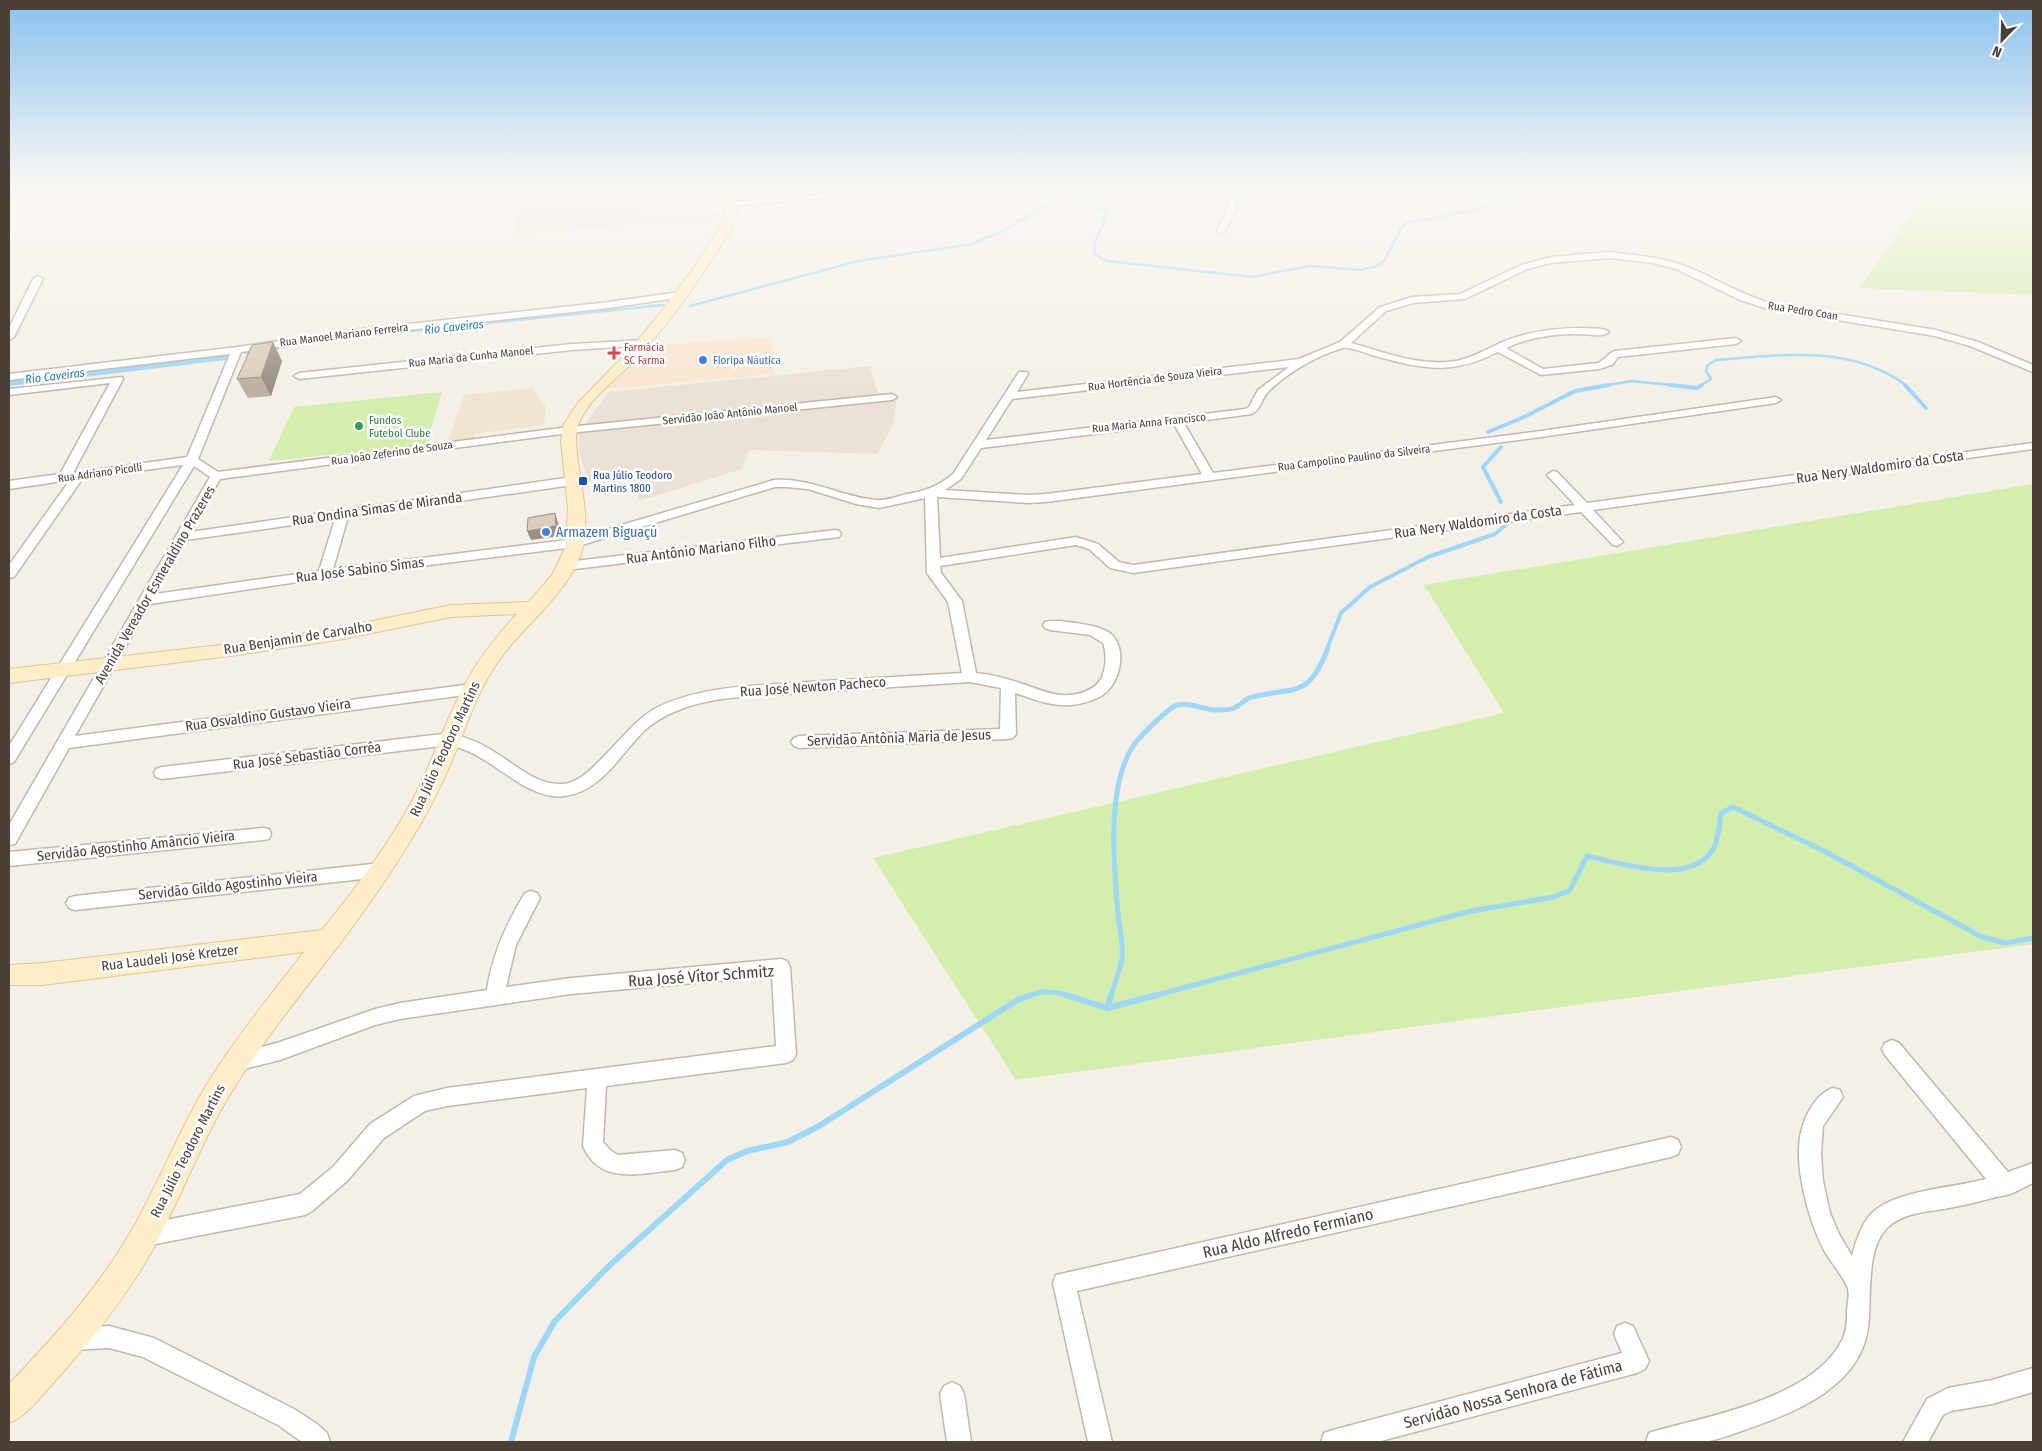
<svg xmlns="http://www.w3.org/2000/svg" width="2042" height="1451" font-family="'Fira Sans Condensed',sans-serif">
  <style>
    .residential { fill: #eae2d5 }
    .commercial { fill: #f9e6d0 }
    .education { fill: #f0e5d0 }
    .green { fill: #d4eeab }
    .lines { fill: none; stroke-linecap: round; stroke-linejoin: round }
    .stream-far3 { stroke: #9dd8f9; stroke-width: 2.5 }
    .stream-far2 { stroke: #9dd8f9; stroke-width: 4 }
    .stream-far1 { stroke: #9dd8f9; stroke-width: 5 }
    .stream { stroke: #9dd8f9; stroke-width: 6 }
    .river { fill: #9dd8f9; fill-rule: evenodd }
    .street-casing { stroke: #c2b8a9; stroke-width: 3 }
    .secondary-casing { stroke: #dec694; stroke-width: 2 }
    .street { fill: #fff; fill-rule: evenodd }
    .secondary { fill: #ffefc8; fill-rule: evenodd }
    .wall { fill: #bdb1a3 }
    .shaded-wall { fill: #9a9085 }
    .building { fill: #dccebe; stroke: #9a9085 }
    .health-dot { fill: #e0444e; stroke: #fff; stroke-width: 2 }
    .shop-dot { fill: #3f7fe0; stroke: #fff; stroke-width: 2 }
    .leisure-dot { fill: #2e9e5b; stroke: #fff; stroke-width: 2 }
    .transit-dot { fill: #1a4fb4; stroke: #fff; stroke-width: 2 }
    .labels { text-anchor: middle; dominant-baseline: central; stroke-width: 5; stroke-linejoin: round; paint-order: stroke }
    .far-street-label { font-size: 11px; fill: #4a4035; stroke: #fff }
    .far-health-label { font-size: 11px; fill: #be3a42; stroke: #fff; text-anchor: start }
    .far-shop-label { font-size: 11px; fill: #366cbe; stroke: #fff; text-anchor: start }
    .far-leisure-label { font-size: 11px; fill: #27864d; stroke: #fff; text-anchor: start }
    .far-transit-label { font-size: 11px; fill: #164399; stroke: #fff; text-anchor: start }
    .far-water-label { font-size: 12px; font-style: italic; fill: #1f7bb1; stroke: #fff }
    .street-label { font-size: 14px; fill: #4a4035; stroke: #fff }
    .shop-label { font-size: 14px; fill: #366cbe; stroke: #fff; text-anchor: start }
    .near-street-label { font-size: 16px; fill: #4a4035; stroke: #fff }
  </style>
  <rect width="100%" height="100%" fill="#f5f0e7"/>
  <!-- residential -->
  <g class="residential">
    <path d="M580,186H642L641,218L724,212L725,218L513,234L521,190Z"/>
    <path d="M870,366L879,396L583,426L609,392Z"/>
    <path d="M897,399L892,427L877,454L749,450L742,469L639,501L632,471L588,482L579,451V431Z"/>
  </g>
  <!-- commercial -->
  <path class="commercial" d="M772,337L774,374L607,389L647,346Z"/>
  <!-- education -->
  <path class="education" d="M532,388L546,407L544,425L475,434L474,438L448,441L464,395Z"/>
  <!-- green -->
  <g class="green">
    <path d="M1933,186H2033V295L1859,288Z"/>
    <path d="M442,392L426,445L269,461L294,407Z"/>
    <path d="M2033,484V944L1016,1080L873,858L1504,713L1424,585Z"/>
  </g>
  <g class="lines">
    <!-- stream-far3 -->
    <g class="stream-far3">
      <path d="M690,306L858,261L972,244L1001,232L1057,199H1073L1086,202L1106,212C1105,228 1091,238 1095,255L1107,261L1252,277L1310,266L1361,270L1375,267L1384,261L1401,228L1407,223L1480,209L1550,186"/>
      <path d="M272,349L364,336L663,305"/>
      <path d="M245,353L255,352"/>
      <path d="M1602,386L1632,381L1681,386"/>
      <path d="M1700,386L1711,379L1706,371L1708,365L1716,360C1781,355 1851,344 1907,386"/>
    </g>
    <!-- stream-far2 -->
    <g class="stream-far2">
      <path d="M1670,385L1697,388L1702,385"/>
      <path d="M1905,385L1926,408"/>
      <path d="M1488,432L1524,417L1575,391L1609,385"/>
      <path d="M1501,447L1483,467L1501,502"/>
      <path d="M1327,649L1341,613L1370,587L1428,557L1495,534L1507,524"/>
    </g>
    <!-- stream-far1 -->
    <g class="stream-far1">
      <path d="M1028,996C1043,990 1054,991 1070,996"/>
      <path d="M1111,996C1114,984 1120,971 1122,959C1124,945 1119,928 1118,914C1114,866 1106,788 1133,746C1137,739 1166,711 1173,707C1185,700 1202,709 1214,710C1221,710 1230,711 1236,707C1242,704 1246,698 1252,697C1297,686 1308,699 1328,648"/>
      <path d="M1153,996L1471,911L1554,897L1570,890L1587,856C1621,863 1688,886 1712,851C1719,841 1719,825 1721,813L1733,807L1824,851L1982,937L2005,943L2033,938"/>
    </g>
    <!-- stream -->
    <g class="stream">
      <path d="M1066,995L1107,1008L1157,995"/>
      <path d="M1107,1008L1111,995"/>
      <path d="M511,1442L534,1357L555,1321L610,1265L727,1160L747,1151L788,1142L819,1126L1019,999L1032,995"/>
    </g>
    <!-- river -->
    <path class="river" d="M220,351L226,352L229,356L226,360L9,386V375Z"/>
    <defs>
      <g id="street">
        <path d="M917,186H947L943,188L731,206L727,204L731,202Z"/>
        <path d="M1221,186H1229L1237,206L1225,231L1221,234L1217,231L1229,206Z"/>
        <path d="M1610,252C1634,255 1659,257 1682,265C1712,276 1739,294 1770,303L1936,330L1978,342L2033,365V372L1970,346L1935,336L1765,308L1740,300L1676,269L1653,263L1610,258L1551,263L1527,269L1465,299L1413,303L1386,311L1351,343C1384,352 1421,367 1456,361C1473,358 1488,348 1505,341C1530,331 1557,328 1583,328C1591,329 1603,327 1609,332C1602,338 1588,334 1579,334C1553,334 1530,337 1506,348L1543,369L1598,363C1605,360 1608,353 1615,351L1736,338L1741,341L1736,344L1618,357L1612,365L1599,369L1541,375L1498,352C1450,376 1422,369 1372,355C1364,353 1350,346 1343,348C1318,355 1285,374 1267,393C1261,400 1261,409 1252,414L1184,423L1213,473L1541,431L1776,397L1781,400L1776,403L1541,437L1046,502L1028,503L937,497L940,558L1076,537L1098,544L1119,562L1133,565L1575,505L1547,475L1553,471L1557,472L1587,503L2033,443V449L1593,510L1623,542L1617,546L1613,545L1581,512L1133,573L1110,568L1089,549L1076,545L940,566L941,573L962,601L976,673C988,674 1000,677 1010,680C1035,686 1057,702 1084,692C1092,689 1098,685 1102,677C1106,666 1107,654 1103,643L1090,635L1050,630L1045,628L1043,625L1045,622C1055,619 1066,622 1076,623C1087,625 1104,627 1112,635C1127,650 1120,682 1104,694C1096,700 1082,704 1071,705C1052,707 1033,699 1015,693L1016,734L1013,738L1008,739L799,748L794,746L791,742L794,738L799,736L1000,729L1001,688L970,682C913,686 857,689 800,693C761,696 718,695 681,709C668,714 655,721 645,730C621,753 602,791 565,796C534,800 507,773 481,758C472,752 461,748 450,745L162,779L156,777L154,773L156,769L162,767L451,733C463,737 476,741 486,747C511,760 534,786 563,784C592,783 626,722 658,707C704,685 758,686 807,682C859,679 910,676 962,673L948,602L927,573L925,498L879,508L856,504L808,489L786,487H775L575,547L325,578L150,604L75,736L472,684L477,685L479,689L477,693L472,694L69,748L15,844L9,845V825L210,477L194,466L14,762L9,764V746L183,465L83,478L14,577L9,578V565L70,480L9,489V481L60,474L110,383L9,395V389L122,377L123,379L73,473L187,457L230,354L9,380V374L237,347L354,330L609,302L680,292L683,293V297L609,308L354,336L241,352L198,459L218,472L569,427L892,394L897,397L892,400L569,433L220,479L190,532L572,477L578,481L572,485L348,517L333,569L574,539L774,480C810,477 841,497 877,500C886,501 898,496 907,494C925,491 939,486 953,474L1019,372H1027L1028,374L1017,392L1299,359L1340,342L1380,307L1412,297L1460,294L1521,265L1551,257ZM1289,367L1258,390L1249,407L1245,409L986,440L1012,399ZM1174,424L1202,474L1046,494L1028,495L945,490L961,479L981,448ZM335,519L319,571L155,594L186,540Z"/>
        <path d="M38,276L43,279L14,337L9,340V328L33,279Z"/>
        <path d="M644,340L648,341V345L572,350L299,379L294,376L299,373L572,344Z"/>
        <path d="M835,530L839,531L841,534L839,537L567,570L561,566L567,562Z"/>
        <path d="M263,828L269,829L271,834L269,839L263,840L9,866V852Z"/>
        <path d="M381,863L387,865L389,870L387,875L381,877L75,910L69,908L66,903L69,898L75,896Z"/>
        <path d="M531,891L537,893L540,898L516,945L506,987L571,978L781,959L787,961L790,967L796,1054L793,1060L786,1063L606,1086L603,1142L611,1151L618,1155L675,1150L682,1153L685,1160L682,1167L675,1170C641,1173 600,1186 583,1146L587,1088L447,1106L425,1111L384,1138L347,1181L312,1211L305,1215L145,1246L137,1243L134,1235L137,1227L145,1224L300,1194L333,1167L370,1124L414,1096L447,1088L776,1046L772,976L571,994L400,1019L375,1025L280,1060L236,1071L229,1068L226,1062L229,1056L280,1042L375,1009L400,1003L487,990C492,955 506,924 525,893Z"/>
        <path d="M1892,1040L1899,1043L2008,1172L2033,1163V1183C2026,1186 2013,1194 2006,1195C1989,1198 1972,1204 1954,1207C1932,1212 1904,1211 1887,1228C1865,1250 1872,1299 1868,1328C1860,1385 1799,1411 1750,1428C1735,1433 1719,1440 1703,1442C1685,1445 1665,1442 1646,1442L1649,1433L1658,1430C1714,1415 1817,1396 1843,1338C1847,1330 1847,1320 1847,1312C1847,1305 1850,1295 1848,1289C1846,1280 1829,1260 1824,1250C1808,1219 1791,1159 1803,1125C1808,1110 1818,1093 1833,1088L1840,1090L1843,1097L1823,1126L1821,1154L1823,1181L1830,1213L1839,1234L1852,1256C1856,1241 1861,1224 1872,1213C1896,1190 1953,1188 1986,1179L1885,1055L1882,1049L1885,1043Z"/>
        <path d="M1671,1137L1678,1140L1681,1147L1678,1154L1671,1157L1077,1291L1112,1442H1088L1053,1283L1056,1275Z"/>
        <path d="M1625,1323L1633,1326L1649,1361L1645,1369L1637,1373L1377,1442H1321L1324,1433L1333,1430L1622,1353L1614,1334L1617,1326Z"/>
        <path d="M109,1326L154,1338L294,1409L317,1424L327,1433L330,1442H302L278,1425L143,1357L109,1348L72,1350L64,1347L61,1339L64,1331L72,1328Z"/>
        <path d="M2033,1368V1392L1992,1404L1951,1411L1943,1415L1928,1442H1903L1927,1399L1948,1388L1992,1380Z"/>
        <path d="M952,1382L960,1386L964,1394L971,1442H947L940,1394L944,1386Z"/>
      </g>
      <path id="secondary" d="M705,186C724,186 740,196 736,217C734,229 724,240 718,250C693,289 665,330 632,363C614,381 587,401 578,425C574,437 577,450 578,462C582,493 592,529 579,559C560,603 516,631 492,671C478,693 470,716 461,739C447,774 431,808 411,840C389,876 364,912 339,945C298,998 254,1051 221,1110C196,1156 177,1205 152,1251C126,1297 93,1338 58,1378C43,1393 29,1415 9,1423V1384C55,1336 100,1286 133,1228C162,1177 182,1122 214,1073C241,1031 273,992 304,952L43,985H9V965L43,963L322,930C355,889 388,846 413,799C432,763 444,724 463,688C477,661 495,637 517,614L451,617L338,640L230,656L9,683V669L230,644L338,628L451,605L529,602L552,575L566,546L568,509L561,441L564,424L578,403L632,347L657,317L692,270L723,223L725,210L723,200Z"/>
    </defs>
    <!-- street casing -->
    <use href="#street" class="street-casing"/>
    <!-- secondary casing -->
    <use href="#secondary" class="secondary-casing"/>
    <!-- street -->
    <use href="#street" class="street"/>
    <!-- secondary -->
    <use href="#secondary" class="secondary"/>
  </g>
  <!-- wall -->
  <path class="wall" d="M282,361L271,396L248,398L237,379Z"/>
  <!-- shaded-wall -->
  <g class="shaded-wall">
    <path d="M273,342L282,361L271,396L261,377Z"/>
    <path d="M555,513L558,523L560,536L531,540L527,531Z"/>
  </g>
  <!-- building -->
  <g class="building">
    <path d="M273,342L261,377L237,379L252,345Z"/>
    <path d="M555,513L556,526L527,531L528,518Z"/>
  </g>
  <!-- sky -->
  <linearGradient id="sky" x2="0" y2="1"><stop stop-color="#8ac2ef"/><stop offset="0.48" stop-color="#faf8f4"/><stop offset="1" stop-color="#faf8f4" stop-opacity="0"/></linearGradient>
  <rect width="2042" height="389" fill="url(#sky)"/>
  <!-- markers -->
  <path class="health-dot" d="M611.5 345.5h5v5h5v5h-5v5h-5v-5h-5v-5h5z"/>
  <g class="shop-dot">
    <circle cx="703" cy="360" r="5"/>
    <circle cx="546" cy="532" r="5"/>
  </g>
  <circle class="leisure-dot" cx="359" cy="426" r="5"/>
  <rect class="transit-dot" x="578" y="476" width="10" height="10" rx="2.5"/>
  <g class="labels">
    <!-- far-street labels -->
    <g class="far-street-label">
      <text transform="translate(1803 311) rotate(9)">Rua Pedro Coan</text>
      <text transform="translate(344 335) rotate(-7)">Rua Manoel Mariano Ferreira</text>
      <text transform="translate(471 357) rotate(-6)">Rua Maria da Cunha Manoel</text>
      <text transform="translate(1155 379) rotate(-7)">Rua Hortência de Souza Vieira</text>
      <text transform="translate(730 414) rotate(-6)">Servidão João Antônio Manoel</text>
      <text transform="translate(1149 423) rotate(-6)">Rua Maria Anna Francisco</text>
      <text transform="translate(392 453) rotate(-8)">Rua João Zeferino de Souza</text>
      <text transform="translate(1354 458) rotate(-7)">Rua Campolino Paulino da Silveira</text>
      <text transform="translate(100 473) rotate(-8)">Rua Adriano Picolli</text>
    </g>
    <!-- far-health labels -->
    <g class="far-health-label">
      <text x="624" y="347">Farmácia<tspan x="624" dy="13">SC Farma</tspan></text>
    </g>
    <!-- far-shop labels -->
    <g class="far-shop-label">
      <text x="713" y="360">Floripa Náutica</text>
    </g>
    <!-- far-leisure labels -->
    <g class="far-leisure-label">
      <text x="369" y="420">Fundos<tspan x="369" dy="13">Futebol Clube</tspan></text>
    </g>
    <!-- far-transit labels -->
    <g class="far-transit-label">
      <text x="593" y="475">Rua Júlio Teodoro<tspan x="593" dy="13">Martins 1800</tspan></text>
    </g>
    <!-- far-water labels -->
    <g class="far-water-label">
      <text transform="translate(454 327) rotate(-6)">Rio Caveiras</text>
      <text transform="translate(55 376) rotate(-7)">Rio Caveiras</text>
    </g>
    <!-- street labels -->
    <g class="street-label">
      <text transform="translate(1880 467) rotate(-8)">Rua Nery Waldomiro da Costa</text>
      <text transform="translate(377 509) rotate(-8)">Rua Ondina Simas de Miranda</text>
      <text transform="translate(1478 522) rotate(-8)">Rua Nery Waldomiro da Costa</text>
      <text transform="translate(701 550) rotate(-7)">Rua Antônio Mariano Filho</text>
      <text transform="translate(360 570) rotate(-7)">Rua José Sabino Simas</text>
      <text transform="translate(155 585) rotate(-60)">Avenida Vereador Esmeraldino Prazeres</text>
      <text transform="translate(298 638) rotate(-9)">Rua Benjamin de Carvalho</text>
      <text transform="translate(813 687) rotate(-4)">Rua José Newton Pacheco</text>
      <text transform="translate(268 715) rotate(-8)">Rua Osvaldino Gustavo Vieira</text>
      <text transform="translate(899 738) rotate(-2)">Servidão Antônia Maria de Jesus</text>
      <text transform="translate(445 749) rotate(-65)">Rua Júlio Teodoro Martins</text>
      <text transform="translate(307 756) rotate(-7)">Rua José Sebastião Corrêa</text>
      <text transform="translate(136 846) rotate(-6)">Servidão Agostinho Amâncio Vieira</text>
      <text transform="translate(228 886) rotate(-6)">Servidão Gildo Agostinho Vieira</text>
      <text transform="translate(170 958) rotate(-7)">Rua Laudeli José Kretzer</text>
      <text transform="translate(188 1151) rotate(-63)">Rua Júlio Teodoro Martins</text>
    </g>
    <!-- shop labels -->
    <g class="shop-label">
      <text x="556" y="532">Armazem Biguaçú</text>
    </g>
    <!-- near-street labels -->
    <g class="near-street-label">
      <text transform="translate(701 976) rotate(-4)">Rua José Vítor Schmitz</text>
      <text transform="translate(1288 1233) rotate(-13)">Rua Aldo Alfredo Fermiano</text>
      <text transform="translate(1513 1394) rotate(-15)">Servidão Nossa Senhora de Fátima</text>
    </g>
  </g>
  <!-- border -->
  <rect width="2042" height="1451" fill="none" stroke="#4a4035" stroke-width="20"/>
  <!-- north arrow -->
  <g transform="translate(2002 40) rotate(203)" stroke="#ffffff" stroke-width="4" paint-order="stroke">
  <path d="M0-4L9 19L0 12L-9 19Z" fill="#4a4035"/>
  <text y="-8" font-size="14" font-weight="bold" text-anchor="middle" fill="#4a4035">N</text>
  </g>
</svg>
